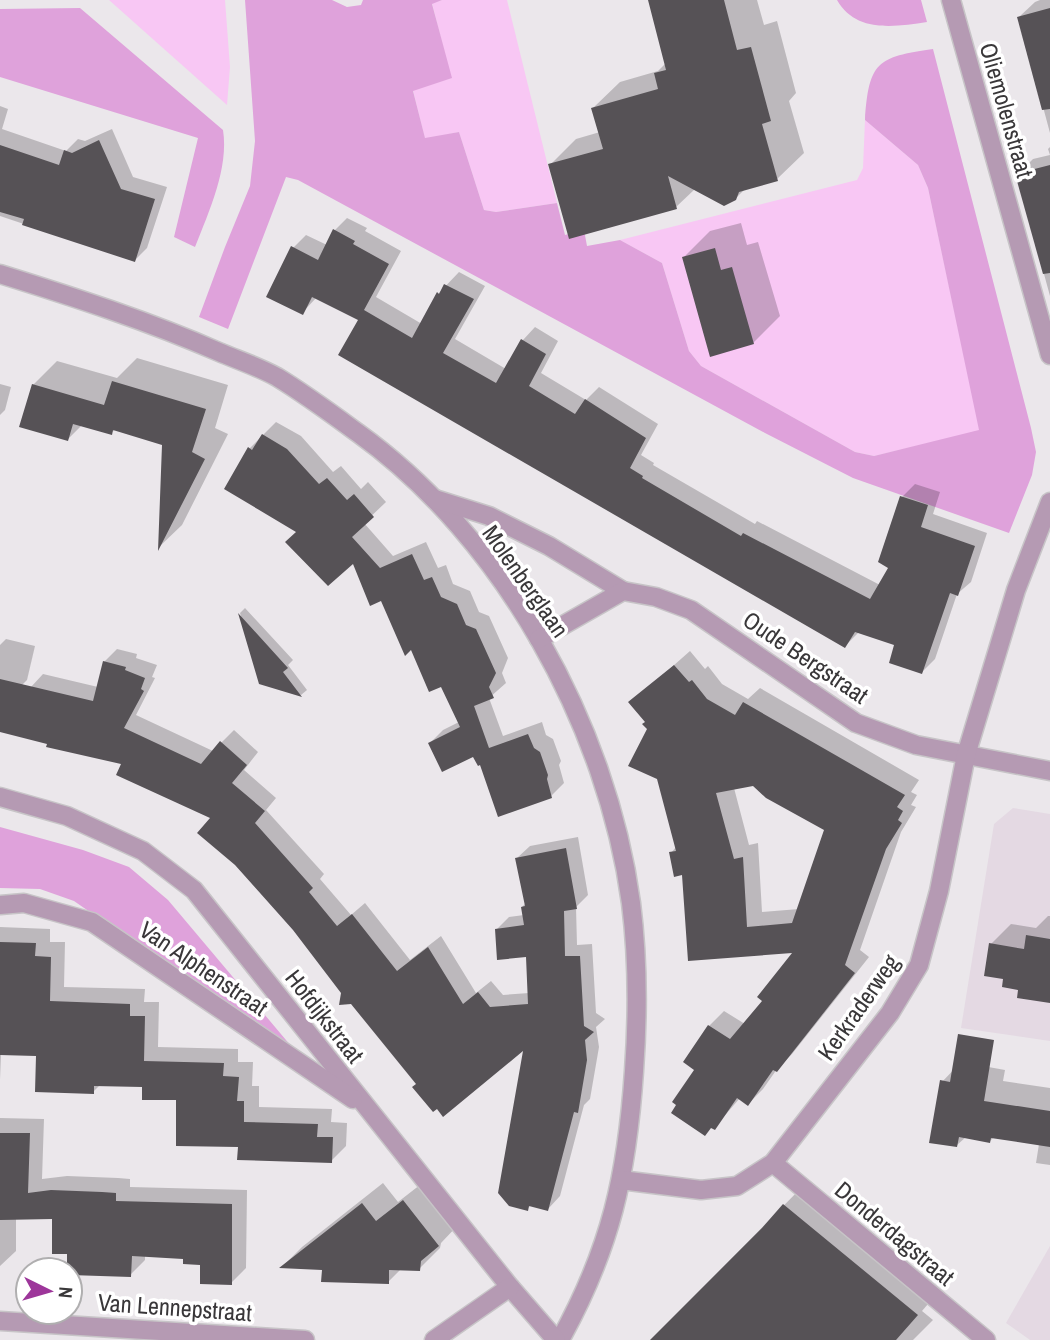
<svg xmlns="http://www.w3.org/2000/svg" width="1050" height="1340" font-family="'Archivo Narrow',sans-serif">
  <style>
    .built { fill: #e4d9e3 }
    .green { fill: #f8c7f4 }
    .forest { fill: #dfa2db }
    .shadow { fill: #0003; fill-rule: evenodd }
    .building { fill: #565256; fill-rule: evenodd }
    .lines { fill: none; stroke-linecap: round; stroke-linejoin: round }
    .minor-casing { stroke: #c7c4c7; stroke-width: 21 }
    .minor { stroke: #b59ab3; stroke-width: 18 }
    .labels { text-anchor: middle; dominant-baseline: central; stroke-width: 7; stroke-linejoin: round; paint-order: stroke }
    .street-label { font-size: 24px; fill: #393739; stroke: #fff }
  </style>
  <rect width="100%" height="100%" fill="#ebe7eb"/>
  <!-- built -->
  <g class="built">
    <path d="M1013,808L1050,814V1041L961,1028L994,824Z"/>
    <path d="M1050,1246V1340H1030L1006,1323Z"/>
  </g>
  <!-- green -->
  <g class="green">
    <path d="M109,0H225L230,67L227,105Z"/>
    <path d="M442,0H507L557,203L496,212L484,210L459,132L425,139L413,90L451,78L432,3Z"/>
    <path d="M865,120L918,165L928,188L980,431L874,456L855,452L701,366L689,351L662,263L620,240L857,180L863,168Z"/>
  </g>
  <!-- forest -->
  <g class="forest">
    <path d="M245,0H332L347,7L361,5L363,0H442L432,4L452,78L413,91L425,138L459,132L484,210L496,212L557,203L565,235L584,230L587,246L620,240L662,263L689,351L701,366L855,452L874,456L979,430L928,188L918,165L865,120C869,62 877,57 933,49L1031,428L1036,452L1032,475L1009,533L853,478L765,433L298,180L286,177L228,329L199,317L225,247L250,186L255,141Z"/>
    <path d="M837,0H921L927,22C894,27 856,33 837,0Z"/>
    <path d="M80,8L223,130C229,168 209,211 195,247L174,237L198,138L0,77V9Z"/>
    <path d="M0,827L83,850L129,867L168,900L302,1059L74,901L40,889L0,888Z"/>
  </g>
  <!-- shadow -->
  <g class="shadow">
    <path d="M649,0H757L764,25L777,21L796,93L789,101L804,153L777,179L746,188L735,199L695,189L676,207L550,165L576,139L600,132L593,108L620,82L658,71L666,63Z"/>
    <path d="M1040,0H1050V133L1019,17L1035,2Z"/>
    <path d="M0,106L8,109L2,129L66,151L78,139L85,141L112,129L133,177L167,187L147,248L134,261L0,216Z"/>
    <path d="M1050,147V296L1017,175L1033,159L1050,155L1048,149Z"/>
    <path d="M347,218L367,228L365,231L401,251L376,297L422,324L439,293L459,272L485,286L455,339L506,369L523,340L535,327L558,341L541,373L586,400L599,387L658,424L641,455L654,463L653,465L755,524L757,521L880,585L890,567L902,497L915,484L940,492L933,514L987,533L971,582L957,594L935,659L922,672L897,644L859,632L845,646L361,319L317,297L302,313L293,248L306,235L327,245L334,231Z"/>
    <path d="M741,223L747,245L758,242L780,316L753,343L684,257L710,231Z"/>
    <path d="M137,358L228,385L215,428L228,434L182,525L160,546L164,444L116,429L111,433L82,425L68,439L33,385L57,361L117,378Z"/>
    <path d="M0,384L11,387L5,410L0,415Z"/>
    <path d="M276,422L301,436L333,472L341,466L361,489L368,482L386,502L364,523L393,556L426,542L438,568L446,565L453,584L470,591L479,612L489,616L508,658L502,673L506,683L489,698L503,736L542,722L546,735L553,739L561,761L559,765L564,783L551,796L482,763L474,754L430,743L443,730L459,722L442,685L354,561L226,489L250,448Z"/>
    <path d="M245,608L293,660L288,665L307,690L301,695L261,682L240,613Z"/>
    <path d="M6,639L35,646L27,680L14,693L0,689V645Z"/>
    <path d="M117,649L137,654L136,658L157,665L152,677L155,678L136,715L213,751L234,730L258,752L244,770L276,798L266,810L324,874L320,879L351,915L365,903L410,960L441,936L476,993L491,981L503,995L529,993L528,956L497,929L509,917L524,915L522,907L526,903L517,858L530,846L578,837L588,895L576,907L577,945L592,944L596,1013L605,1019L596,1027L599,1047L590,1099L584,1105L560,1196L548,1209L531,1205L527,1209L526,1047L418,1083L343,992L212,818L124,763L49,743L31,687L43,674L98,687L104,662Z"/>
    <path d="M690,651L705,669L708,666L722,684L748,699L760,688L919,780L911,792L917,795L911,805L916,807L901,832L860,950L869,957L792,1054L777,1069L763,1089L748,1104L740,1098L714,1128L696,1069L709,1026L724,1011L745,1024L764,1001L796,951L690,959L684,873L671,853L676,847L647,722L631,703ZM753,784L827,829L799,909L762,912L758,843L749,845L734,788Z"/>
    <path d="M1048,916H1050V1001L1020,988L1005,978L991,944L1011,924L1036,928Z"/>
    <path d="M0,927L50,929V942H65L64,987L145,989L144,1002H159L158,1047L238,1049V1062H253L252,1086H259V1107L332,1109L331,1122L347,1123L346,1146L331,1161L239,1145L178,1099L144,1086L101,1084L93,1092L38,1054H1L0,1080Z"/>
    <path d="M961,1062L1005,1070L1003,1081L1050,1088V1165L1036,1163L1039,1144L994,1137L990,1141L966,1137L957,1145L941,1083Z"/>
    <path d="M0,1118L44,1119L42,1179L67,1176L118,1178L130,1179V1187L247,1190L246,1268L231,1283L202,1263L185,1257L145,1255V1260L130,1275L70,1273L69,1252L54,1218H16V1251L0,1266Z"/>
    <path d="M425,1181L459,1224L441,1243L440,1248L419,1269L402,1268L388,1282L323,1268L283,1266L302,1247L383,1183L398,1202Z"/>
    <path d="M807,1182L940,1290L922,1311L933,1320L913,1340H651Z"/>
  </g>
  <!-- building -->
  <g class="building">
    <path d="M648,0H724L737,50L751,47L771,121L762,124L778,181L739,192L736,200L724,206L668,176L677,209L569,239L548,164L603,149L591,108L658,89L654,73L666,70Z"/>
    <path d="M1050,8V109L1042,110L1017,17Z"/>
    <path d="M99,140L121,189L155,199L135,262L22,225L24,219L0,212V145L59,165L64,150L72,153Z"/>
    <path d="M1050,165V273L1043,274L1015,174Z"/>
    <path d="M333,229L355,241L353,244L389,264L364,310L412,338L437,292L439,294L444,284L474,299L443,353L496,383L521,339L546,354L529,386L575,414L585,399L646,438L630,468L643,476L642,478L741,536L743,533L870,599L888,568L878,562L900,496L928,505L921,527L975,546L958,596L950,593L922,674L889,663L894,645L855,632L845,648L338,355L358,320L312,297L303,315L266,297L291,246L318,260Z"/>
    <path d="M715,248L721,270L732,267L754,344L710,357L682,257Z"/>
    <path d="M112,381L206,409L192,452L205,459L158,551L162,445L113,430L112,435L73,424L68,441L19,427L32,384L104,405Z"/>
    <path d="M262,434L287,449L319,484L327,478L347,500L354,494L374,517L352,537L380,568L412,554L424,580L432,577L441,597L457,604L466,625L476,629L496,673L489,687L494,698L474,706L489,748L528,734L534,748L540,752L548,775L547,779L552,798L498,817L480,765L478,766L473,757L442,772L428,743L460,727L441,687L429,692L411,650L405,656L381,601L370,606L353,564L328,586L285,542L296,532L224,489L248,447L252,450Z"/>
    <path d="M238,613L288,668L283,672L302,697L259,684Z"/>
    <path d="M103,661L126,667L125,670L145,678L141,689L144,691L124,728L201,764L220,741L247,765L232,783L265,811L255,823L313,888L309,892L337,926L352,914L397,971L428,947L463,1004L478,992L490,1007L528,1004L526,957L497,960L495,929L524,925L521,907L525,906L515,858L566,848L577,909L564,911L565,956H580L584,1026L594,1032L585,1040L587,1060L578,1113L574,1112L548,1211L529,1206L528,1211L509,1206L498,1193L523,1051L443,1117L437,1109L433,1112L412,1087L416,1084L351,1004L339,1005L341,993L293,930L235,865L197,833L210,818L116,775L121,764L46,747L47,744L0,732V679L93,701Z"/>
    <path d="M674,665L689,682L692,680L707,699L735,715L743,702L905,795L897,807L903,811L898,820L902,823L886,849L845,965L855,973L777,1072L773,1070L748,1106L737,1098L715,1130L711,1128L705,1136L671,1113L676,1105L672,1102L694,1070L683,1062L708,1025L730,1039L762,1001L757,997L792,953L688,961L682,875L674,877L669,852L676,851L657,779L628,766L647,729L642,724L645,722L628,702ZM753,786L766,798L824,830L792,923L747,927L743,857L734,859L716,793Z"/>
    <path d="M1026,935L1050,939V1003L1017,998L1018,990L1002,987L1003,979L984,976L989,943L1024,949Z"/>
    <path d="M0,942L36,943L35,956L51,957L50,1001L130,1004V1016H145L144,1061L224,1063L223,1076L239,1077L237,1101H244V1122L318,1124L317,1137H333L332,1163L237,1160L238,1147L176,1146V1100H142V1087L94,1086V1094L35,1092L36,1056L0,1055Z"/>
    <path d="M958,1034L994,1040L984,1101L1050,1111V1147L991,1138L990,1143L959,1137L957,1147L929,1143L940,1080L950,1082Z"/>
    <path d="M0,1133H30L28,1193L51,1190L102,1192L116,1193V1201L232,1204V1285L200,1284V1265L183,1264V1259L132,1256L131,1277L70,1275V1270H67V1254H52V1219L0,1220Z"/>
    <path d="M403,1200L439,1246L421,1261L420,1271L389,1270V1284L321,1282L322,1270L279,1268L362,1203L376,1221Z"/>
    <path d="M783,1204L918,1315L896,1340H650L762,1228Z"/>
  </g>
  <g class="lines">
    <defs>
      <g id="minor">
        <path d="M951,0L1050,355"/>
        <path d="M0,274C74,297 148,321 219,352C238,360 259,367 277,377C305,394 332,414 358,433C504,538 607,726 631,903C638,958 638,1015 634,1071C627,1175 611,1248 560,1340"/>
        <path d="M435,499L489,516L549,546L623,591"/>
        <path d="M539,639L623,591L656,597L691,610L856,723L916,745L1050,771"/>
        <path d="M0,797L67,816L143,851L194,890L510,1287L556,1340"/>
        <path d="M0,905L24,903L92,922L353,1099"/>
        <path d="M773,1163L986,1340"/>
        <path d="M621,1180L701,1190L737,1186L773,1163L890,1013L919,965L939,891L966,755L1016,590L1050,502"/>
        <path d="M0,1321L305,1340"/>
        <path d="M434,1340L510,1287"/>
      </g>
    </defs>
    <!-- minor casing -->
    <use href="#minor" class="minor-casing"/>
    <!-- minor -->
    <use href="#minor" class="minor"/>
  </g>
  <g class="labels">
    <!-- street labels -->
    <g class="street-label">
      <text transform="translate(1007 110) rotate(74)">Oliemolenstraat</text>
      <text transform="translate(526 581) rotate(55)">Molenberglaan</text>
      <text transform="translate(806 657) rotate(34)">Oude Bergstraat</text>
      <text transform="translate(204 968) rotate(34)">Van Alphenstraat</text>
      <text transform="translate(858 1007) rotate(-55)">Kerkraderweg</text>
      <text transform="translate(325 1016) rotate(52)">Hofdijkstraat</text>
      <text transform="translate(895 1233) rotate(40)">Donderdagstraat</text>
      <text transform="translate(175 1307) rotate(4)">Van Lennepstraat</text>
    </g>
  </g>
  <!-- north arrow -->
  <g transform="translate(49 1291) rotate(95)"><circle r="33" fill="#ffffff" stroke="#b0afb0" stroke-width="2"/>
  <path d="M0-5L12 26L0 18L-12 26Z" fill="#9d369a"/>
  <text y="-10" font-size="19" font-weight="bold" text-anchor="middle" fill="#393739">N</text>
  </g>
</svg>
